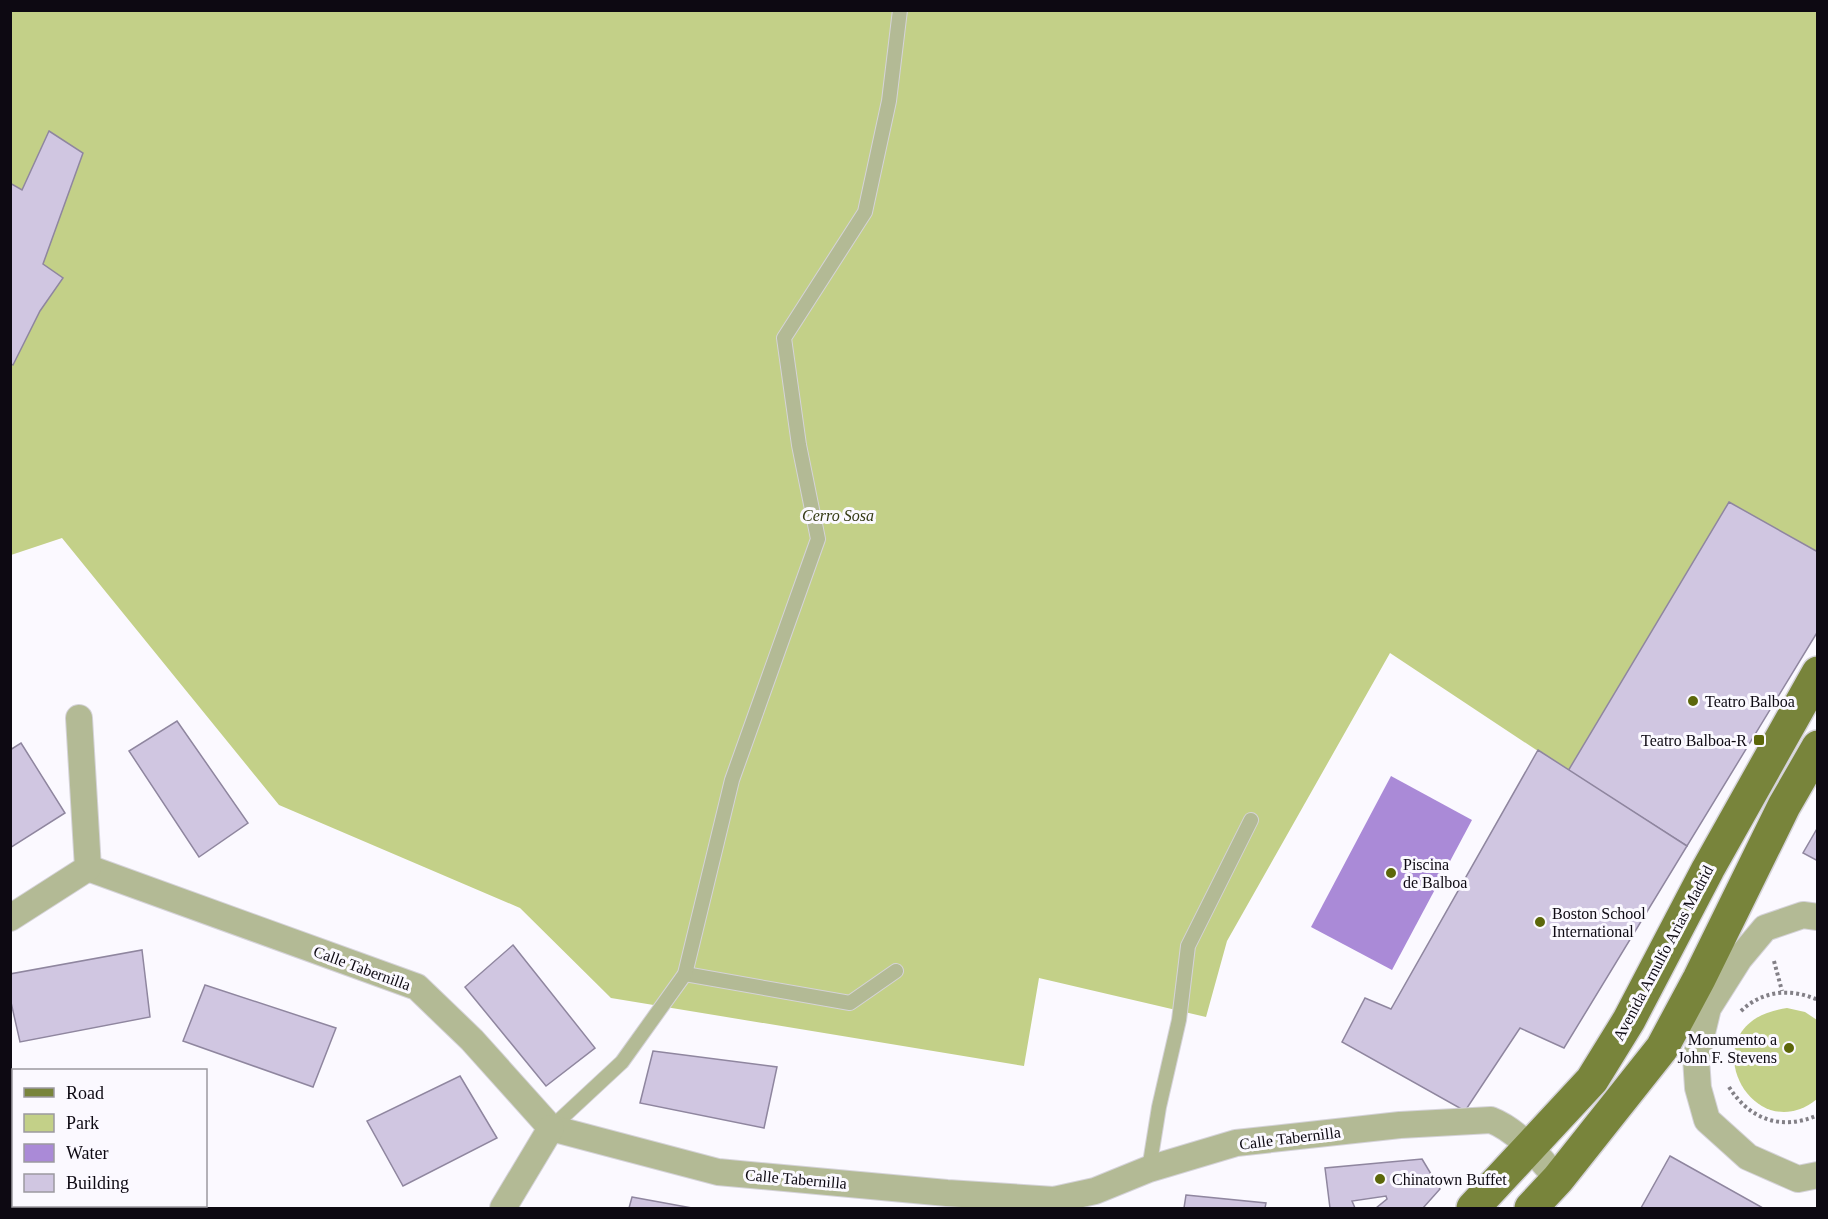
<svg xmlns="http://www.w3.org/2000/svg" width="1828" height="1219" font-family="'Times New Roman',serif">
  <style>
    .green { fill: #c3d088 }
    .water { fill: #aa8ad7 }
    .building { fill: #d0c6e1; stroke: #8f869f; stroke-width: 1.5 }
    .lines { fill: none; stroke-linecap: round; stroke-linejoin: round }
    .lane-casing { stroke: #d5d3d9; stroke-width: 16 }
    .street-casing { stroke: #d5d3d9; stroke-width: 28 }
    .primary-casing { stroke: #d5d3d9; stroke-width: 36 }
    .path { stroke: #838087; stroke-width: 4; stroke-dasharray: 3 3; stroke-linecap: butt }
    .lane { stroke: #b3ba95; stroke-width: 14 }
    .street { stroke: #b3ba95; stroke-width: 26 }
    .primary { stroke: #78843b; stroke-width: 33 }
    .poi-dot { fill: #5c670a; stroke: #fbf9ff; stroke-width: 2 }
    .labels { text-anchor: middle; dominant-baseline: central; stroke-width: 6; stroke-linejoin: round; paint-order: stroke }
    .park-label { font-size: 16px; font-style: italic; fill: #343a14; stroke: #fbf9ff }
    .poi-label { font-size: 16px; fill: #0d0912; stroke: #fbf9ff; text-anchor: start }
    .street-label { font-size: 16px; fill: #0d0912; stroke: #fbf9ff }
  </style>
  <rect width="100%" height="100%" fill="#fbf9ff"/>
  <!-- green -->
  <g class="green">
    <path d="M10,11H1817V552L1729,502L1568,771L1390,653L1227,941L1206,1017L1039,978L1024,1066L611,998L520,908L279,805L62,538L11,555Z"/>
    <path d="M1787,1008L1805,1012L1817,1020V1099C1750,1153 1685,1022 1787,1008Z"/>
  </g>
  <!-- water -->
  <path class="water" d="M1391,776L1472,820L1392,970L1311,927Z"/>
  <!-- building -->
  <g class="building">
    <path d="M49,131L83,153L43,264L63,278L40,311L13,365L10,363V183L22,190Z"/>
    <path d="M1729,502L1818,552V631L1687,846L1568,771Z"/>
    <path d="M177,721L248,823L199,857L129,751Z"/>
    <path d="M21,743L65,813L10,848V750Z"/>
    <path d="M1538,750L1687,846L1564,1048L1520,1028L1465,1111L1342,1042L1365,998L1391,1009Z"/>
    <path d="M1818,827V861L1803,853Z"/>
    <path d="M513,945L595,1048L546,1086L465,987Z"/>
    <path d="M142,950L150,1017L20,1042L10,998V974Z"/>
    <path d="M205,985L336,1028L313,1087L183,1041Z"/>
    <path d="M653,1051L777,1067L764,1128L640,1103Z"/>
    <path d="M460,1076L497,1138L403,1186L367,1121Z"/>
    <path d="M1670,1156L1763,1208H1641Z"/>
    <path d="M1422,1159L1440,1189L1423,1208H1376L1387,1199L1386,1196L1352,1201L1355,1208H1330L1325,1168Z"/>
    <path d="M1186,1195L1266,1203L1265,1208H1184Z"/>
    <path d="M632,1197L692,1208H629Z"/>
  </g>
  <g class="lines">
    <defs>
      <g id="lane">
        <path d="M685,974L850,1003L896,971"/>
        <path d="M551,1128L622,1062L685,974L732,780L818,539L799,445L784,338L865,212L889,101L900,10"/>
        <path d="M1149,1169L1159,1107L1179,1020L1188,946L1251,820"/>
      </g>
      <g id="street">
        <path d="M88,868L417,987L472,1040L551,1128L718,1172L947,1193L1054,1200L1095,1191L1149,1169L1236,1143L1400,1125L1491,1120C1519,1131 1539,1158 1558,1179"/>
        <path d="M1818,917L1803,915L1765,928L1739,959L1708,1008L1696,1058L1698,1088L1707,1120L1748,1157L1798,1179L1818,1175"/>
        <path d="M10,918L88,868L79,718"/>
        <path d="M503,1208L551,1128"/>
      </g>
      <g id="primary">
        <path d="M1473,1208L1592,1080L1629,1020L1708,869L1818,673"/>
        <path d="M1531,1208L1558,1179L1662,1048L1699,979L1784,806L1818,747"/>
      </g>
    </defs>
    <!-- lane casing -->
    <use href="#lane" class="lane-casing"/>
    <!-- street casing -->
    <use href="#street" class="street-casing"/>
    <!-- primary casing -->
    <use href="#primary" class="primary-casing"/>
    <!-- path -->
    <g class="path">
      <path d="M1774,961L1782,991"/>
      <path d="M1741,1011C1763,990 1791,988 1818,1000"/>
      <path d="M1729,1087C1750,1120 1782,1131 1818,1115"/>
    </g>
    <!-- lane -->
    <use href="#lane" class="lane"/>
    <!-- street -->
    <use href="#street" class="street"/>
    <!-- primary -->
    <use href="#primary" class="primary"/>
  </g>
  <!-- markers -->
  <g class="poi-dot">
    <circle cx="1693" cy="701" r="6"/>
    <rect x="1753" y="734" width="12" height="12" rx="3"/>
    <circle cx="1391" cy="873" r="6"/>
    <circle cx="1540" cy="922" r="6"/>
    <circle cx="1789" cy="1048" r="6"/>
    <circle cx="1380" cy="1179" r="6"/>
  </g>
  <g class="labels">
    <!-- park labels -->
    <g class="park-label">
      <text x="838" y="515">Cerro Sosa</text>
    </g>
    <!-- poi labels -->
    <g class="poi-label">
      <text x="1705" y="701">Teatro Balboa</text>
      <text x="1747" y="740" text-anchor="end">Teatro Balboa-R</text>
      <text x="1403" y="864">Piscina<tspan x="1403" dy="18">de Balboa</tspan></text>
      <text x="1552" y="913">Boston School<tspan x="1552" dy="18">International</tspan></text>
      <text x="1777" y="1039" text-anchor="end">Monumento a<tspan x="1777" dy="18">John F. Stevens</tspan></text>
      <text x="1392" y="1179">Chinatown Buffet</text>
    </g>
    <!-- street labels -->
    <g class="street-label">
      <text transform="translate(1663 953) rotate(-62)">Avenida Arnulfo Arias Madrid</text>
      <text transform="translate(362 968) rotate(20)">Calle Tabernilla</text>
      <text transform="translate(1290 1138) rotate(-7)">Calle Tabernilla</text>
      <text transform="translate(796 1179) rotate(5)">Calle Tabernilla</text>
    </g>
  </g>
  <!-- border -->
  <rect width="1828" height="1219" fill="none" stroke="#0d0912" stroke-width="24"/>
  <!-- legend -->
  <rect x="12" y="1069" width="195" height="138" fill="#fbf9ff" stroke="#9c99a0" stroke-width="1.5"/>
  <rect x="24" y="1088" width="30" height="9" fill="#78843b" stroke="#9c99a0" stroke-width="1.5"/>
  <text x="66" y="1099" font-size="18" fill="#0d0912">Road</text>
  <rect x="24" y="1114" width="30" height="18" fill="#c3d088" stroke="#9c99a0" stroke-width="1.5"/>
  <text x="66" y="1129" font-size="18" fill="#0d0912">Park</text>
  <rect x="24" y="1144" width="30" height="18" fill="#aa8ad7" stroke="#9c99a0" stroke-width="1.5"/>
  <text x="66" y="1159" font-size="18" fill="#0d0912">Water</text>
  <rect x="24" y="1174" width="30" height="18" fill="#d0c6e1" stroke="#9c99a0" stroke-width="1.5"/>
  <text x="66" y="1189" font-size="18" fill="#0d0912">Building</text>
</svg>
